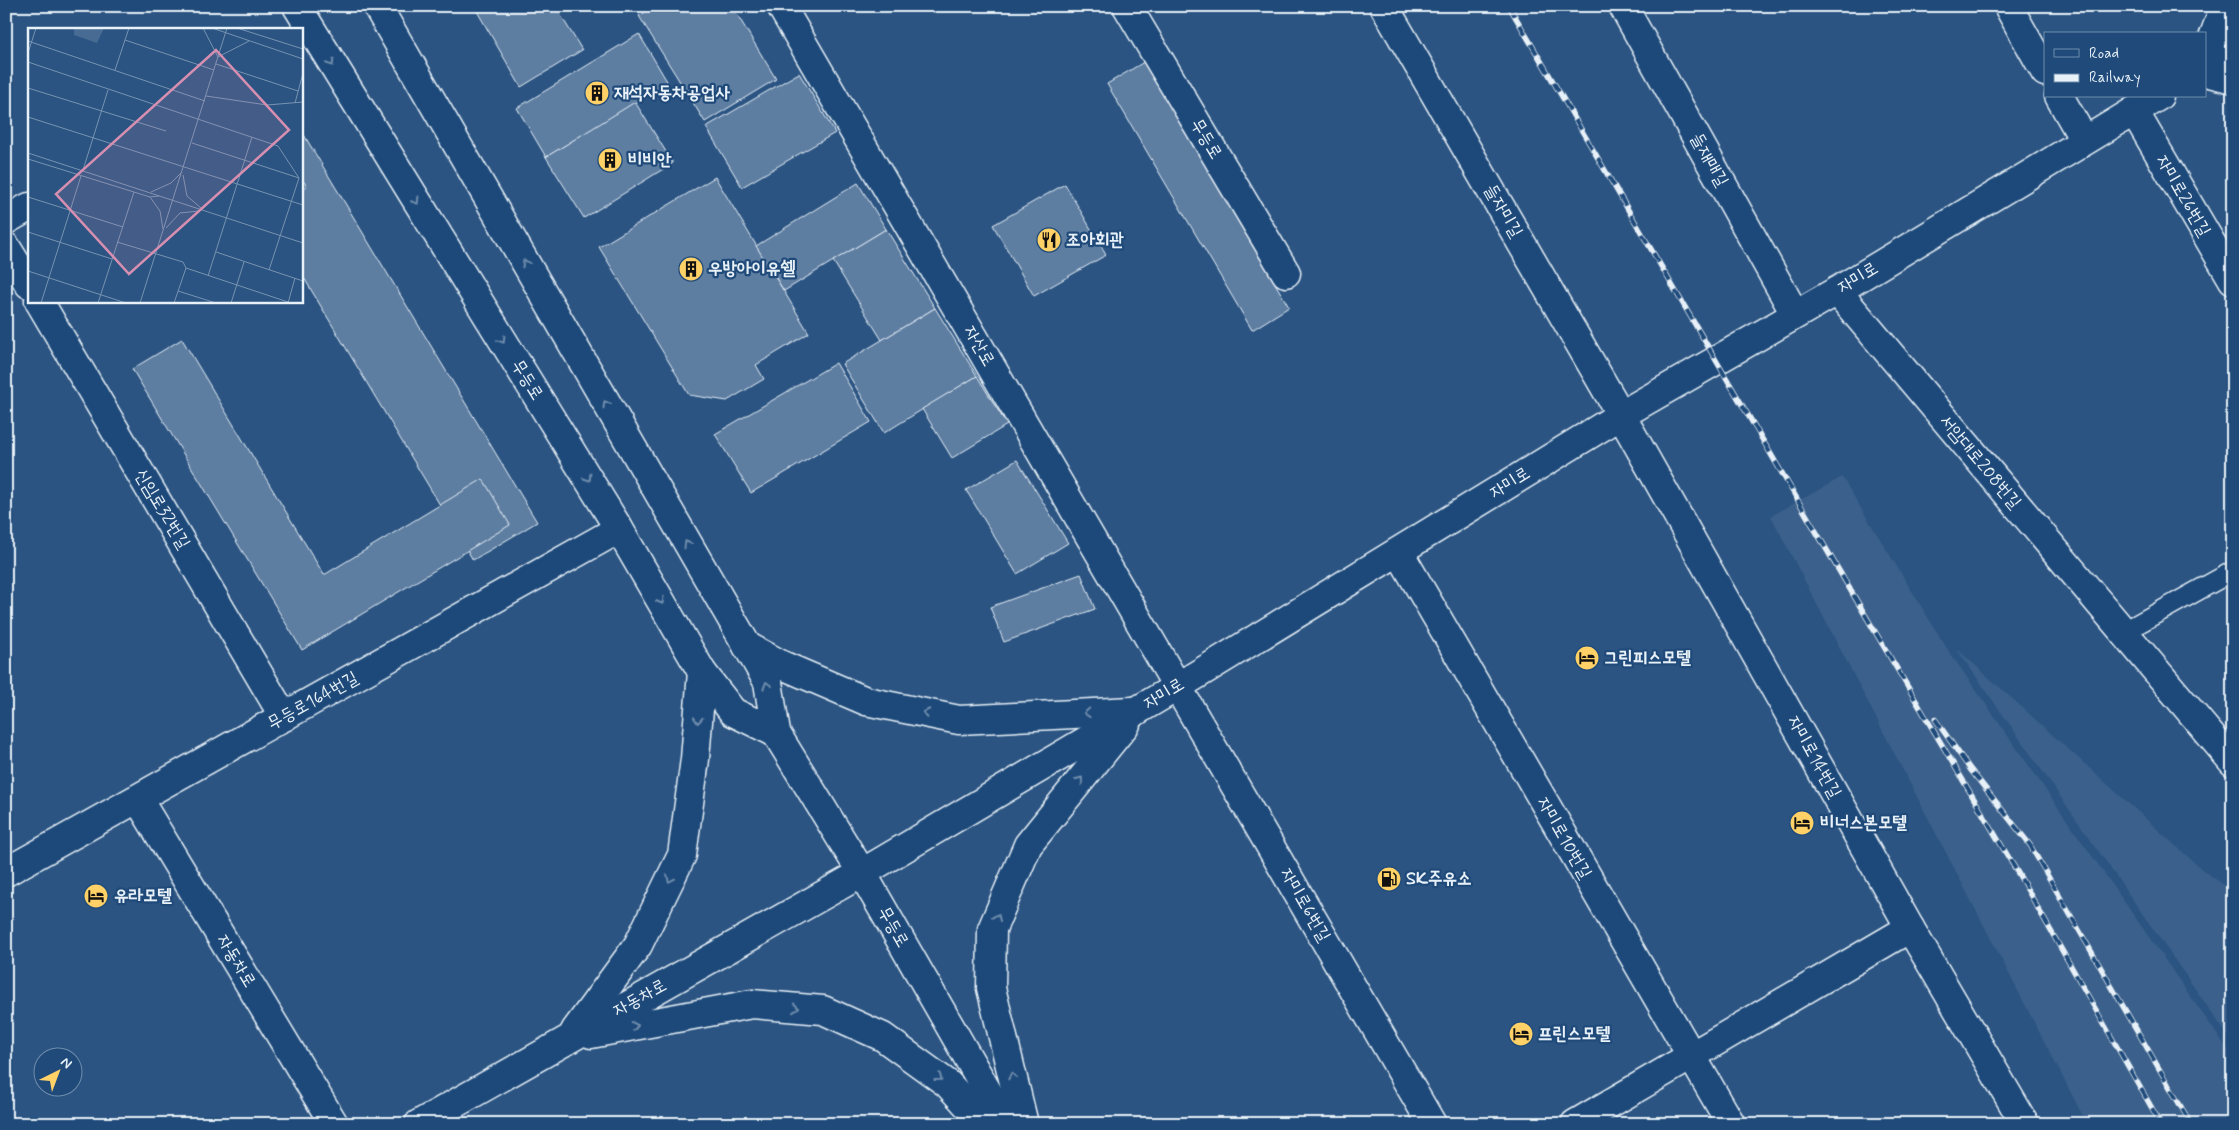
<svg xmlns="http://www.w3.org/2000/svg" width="2239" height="1130" font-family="Mynerve,'Poor Story',sans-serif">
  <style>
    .built { fill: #3a608b }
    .building { fill: #5d7da1; stroke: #e8f1f8 }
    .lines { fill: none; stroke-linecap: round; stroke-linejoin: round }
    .lane-casing { stroke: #e8f1f8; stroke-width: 22 }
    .street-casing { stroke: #e8f1f8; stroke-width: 31 }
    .secondary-casing { stroke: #e8f1f8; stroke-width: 31 }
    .lane { stroke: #1f4a7a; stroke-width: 19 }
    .street { stroke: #1f4a7a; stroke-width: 28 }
    .secondary { stroke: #1f4a7a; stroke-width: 28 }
    .rail-casing { stroke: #e8f1f8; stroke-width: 5.5 }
    .rail { stroke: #1f4a7a; stroke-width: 4; stroke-dasharray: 11; stroke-linecap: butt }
    .oneway { stroke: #6f8dac }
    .labels { text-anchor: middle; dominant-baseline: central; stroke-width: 4.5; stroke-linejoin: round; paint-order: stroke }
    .poi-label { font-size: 18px; font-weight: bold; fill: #e8f1f8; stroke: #1f4a7a; text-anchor: start }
    .street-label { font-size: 18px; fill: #e8f1f8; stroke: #1f4a7a }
    .inset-road { fill: none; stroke: #7793b1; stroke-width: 1 }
    .view { fill: #d78fb1; fill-opacity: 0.15; stroke: #d78fb1; stroke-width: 2.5 }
    .inset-edge { fill: none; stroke: #e8f1f8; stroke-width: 2.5 }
  </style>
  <rect width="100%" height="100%" fill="#2b5482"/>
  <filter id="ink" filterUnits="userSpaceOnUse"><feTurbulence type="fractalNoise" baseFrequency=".02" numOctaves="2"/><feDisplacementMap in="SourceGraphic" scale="10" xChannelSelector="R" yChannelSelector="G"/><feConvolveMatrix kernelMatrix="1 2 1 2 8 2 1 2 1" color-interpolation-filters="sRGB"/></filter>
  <g filter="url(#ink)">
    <!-- built -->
    <g class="built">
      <path d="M1842,477L1950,653L2233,1057V1124H2087L1771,516Z"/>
      <path d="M1956,648L2205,872L2233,891V1043Z"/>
    </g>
    <!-- building -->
    <g class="building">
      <path d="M474,6H555L582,50L521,87Z"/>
      <path d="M655,6H732L776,79L705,122L639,16Z"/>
      <path d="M639,34L668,83L546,157L517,108Z"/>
      <path d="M1144,62L1289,307L1252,330L1107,84Z"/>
      <path d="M799,73L835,133L742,187L706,127Z"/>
      <path d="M635,102L673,163L584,218L546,157Z"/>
      <path d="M301,130L537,522L473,560L301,273Z"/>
      <path d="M715,177L809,333L756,365L764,379L727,401L689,395L599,247Z"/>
      <path d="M301,178L307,186L301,190Z"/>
      <path d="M858,183L886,229L784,291L756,246Z"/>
      <path d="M1065,184L1106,255L1034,296L993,225Z"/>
      <path d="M886,229L935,308L882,340L833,261Z"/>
      <path d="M935,308L977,376L884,433L842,364Z"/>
      <path d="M182,339L324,575L483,479L510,525L302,650L132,369Z"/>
      <path d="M836,363L871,422L751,493L715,434Z"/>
      <path d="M977,376L1007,425L952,458L922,409Z"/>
      <path d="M1017,460L1068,543L1017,574L966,490Z"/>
      <path d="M1081,574L1095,609L1004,642L990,607Z"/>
    </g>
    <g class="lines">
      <defs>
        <path id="lane" d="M2123,632L2233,571"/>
        <g id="street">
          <path d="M781,6L1432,1124"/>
          <path d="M1127,6L1286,273"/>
          <path d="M1384,6L1621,415L1910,928L2025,1124"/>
          <path d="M1623,6L1795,314"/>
          <path d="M2008,6L2045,72"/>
          <path d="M2059,96L2084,140"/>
          <path d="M2134,111L2233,280"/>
          <path d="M6,220L29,207"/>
          <path d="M6,247L29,284"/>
          <path d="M1837,291L2233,762"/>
          <path d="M39,301L284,717"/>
          <path d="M1399,552L1731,1124"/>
          <path d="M138,799L334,1124"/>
          <path d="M6,872L619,529"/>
          <path d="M1575,1124L1910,928"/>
        </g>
        <g id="secondary">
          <path d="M297,6L619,529L702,672L733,712L776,733"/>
          <path d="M377,6L768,682L776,733L862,873L1006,1124"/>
          <path d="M2205,59L2225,6"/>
          <path d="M2205,69L2233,52"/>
          <path d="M2205,72L2233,79"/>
          <path d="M747,646L782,665L866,701L959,720L1132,711"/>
          <path d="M575,1031L638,945L682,855L695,759L702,672"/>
          <path d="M591,1034L752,1004L823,1010L883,1037L948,1084L985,1124"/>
          <path d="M419,1124L862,873L1177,687L1621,415L1837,291L2159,96"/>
          <path d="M1024,1124L991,988L992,929L1028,845L1126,724"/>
        </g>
      </defs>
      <!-- lane casing -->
      <use href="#lane" class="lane-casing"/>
      <!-- street casing -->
      <use href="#street" class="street-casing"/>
      <!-- secondary casing -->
      <use href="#secondary" class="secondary-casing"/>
      <!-- lane -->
      <use href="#lane" class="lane"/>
      <!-- street -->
      <use href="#street" class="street"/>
      <!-- secondary -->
      <use href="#secondary" class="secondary"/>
      <defs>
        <g id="rail">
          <path d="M1509,6L1838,569L2019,875L2161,1124"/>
          <path d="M1935,719L1970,769L2030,845L2191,1124"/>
        </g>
      </defs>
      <!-- rail casing -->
      <use href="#rail" class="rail-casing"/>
      <!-- rail -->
      <use href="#rail" class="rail"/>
    </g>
    <!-- one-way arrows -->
    <defs><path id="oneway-chevron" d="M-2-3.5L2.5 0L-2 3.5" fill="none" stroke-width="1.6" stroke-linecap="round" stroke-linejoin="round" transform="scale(1.25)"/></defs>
    <g class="oneway">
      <use href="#oneway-chevron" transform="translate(331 63) rotate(58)"/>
      <use href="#oneway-chevron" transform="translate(416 201) rotate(58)"/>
      <use href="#oneway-chevron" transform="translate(525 263) rotate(-120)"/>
      <use href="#oneway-chevron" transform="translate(502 340) rotate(58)"/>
      <use href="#oneway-chevron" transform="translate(606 404) rotate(-120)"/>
      <use href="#oneway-chevron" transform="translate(588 478) rotate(58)"/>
      <use href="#oneway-chevron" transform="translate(687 544) rotate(-120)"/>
      <use href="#oneway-chevron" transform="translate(661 601) rotate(60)"/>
      <use href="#oneway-chevron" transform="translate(767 685) rotate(-106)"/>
      <use href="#oneway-chevron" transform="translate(926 713) rotate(-168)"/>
      <use href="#oneway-chevron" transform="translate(1087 713) rotate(177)"/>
      <use href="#oneway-chevron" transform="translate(698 720) rotate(94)"/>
      <use href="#oneway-chevron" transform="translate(1080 780) rotate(-51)"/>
      <use href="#oneway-chevron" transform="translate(670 879) rotate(116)"/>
      <use href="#oneway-chevron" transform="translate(997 917) rotate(-67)"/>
      <use href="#oneway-chevron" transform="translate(796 1008) rotate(5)"/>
      <use href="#oneway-chevron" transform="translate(635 1026) rotate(-10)"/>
      <use href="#oneway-chevron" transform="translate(1012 1076) rotate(-103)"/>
      <use href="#oneway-chevron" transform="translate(939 1078) rotate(36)"/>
    </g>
  </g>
  <!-- icons -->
  <defs>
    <symbol id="building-disc" viewBox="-11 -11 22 22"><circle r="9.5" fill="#ffd166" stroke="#1f4a7a"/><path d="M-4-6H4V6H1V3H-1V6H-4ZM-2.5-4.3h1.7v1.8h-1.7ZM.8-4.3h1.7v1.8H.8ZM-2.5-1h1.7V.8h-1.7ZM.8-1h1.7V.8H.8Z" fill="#111"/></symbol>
    <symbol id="restaurant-disc" viewBox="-11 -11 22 22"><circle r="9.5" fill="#ffd166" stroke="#1f4a7a"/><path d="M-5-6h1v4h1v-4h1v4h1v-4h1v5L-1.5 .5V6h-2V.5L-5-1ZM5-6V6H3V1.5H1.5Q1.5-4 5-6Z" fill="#111"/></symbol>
    <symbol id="hotel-disc" viewBox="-11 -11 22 22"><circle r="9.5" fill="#ffd166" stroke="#1f4a7a"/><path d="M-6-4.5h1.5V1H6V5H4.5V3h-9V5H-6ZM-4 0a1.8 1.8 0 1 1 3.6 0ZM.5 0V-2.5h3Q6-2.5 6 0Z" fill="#111"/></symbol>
    <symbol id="fuel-disc" viewBox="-11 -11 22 22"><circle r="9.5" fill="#ffd166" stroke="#1f4a7a"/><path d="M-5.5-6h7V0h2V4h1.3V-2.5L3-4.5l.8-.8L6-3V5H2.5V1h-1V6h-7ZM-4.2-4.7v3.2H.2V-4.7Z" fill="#111"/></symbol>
  </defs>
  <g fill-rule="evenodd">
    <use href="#building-disc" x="583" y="79" width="28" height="28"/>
    <use href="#building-disc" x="596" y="146" width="28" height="28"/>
    <use href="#restaurant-disc" x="1035" y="226" width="28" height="28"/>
    <use href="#building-disc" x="677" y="255" width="28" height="28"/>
    <use href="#hotel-disc" x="1573" y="644" width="28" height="28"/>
    <use href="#hotel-disc" x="1788" y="809" width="28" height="28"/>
    <use href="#fuel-disc" x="1375" y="865" width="28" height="28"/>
    <use href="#hotel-disc" x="82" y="882" width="28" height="28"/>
    <use href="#hotel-disc" x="1507" y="1020" width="28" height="28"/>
  </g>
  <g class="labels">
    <!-- poi labels -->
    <g class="poi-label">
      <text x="614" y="93">재석자동차공업사</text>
      <text x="628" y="160">비비안</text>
      <text x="1066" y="240">조아회관</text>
      <text x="708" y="269">우방아이유쉘</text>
      <text x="1604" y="658">그린피스모텔</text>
      <text x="1820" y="823">비너스본모텔</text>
      <text x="1406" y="879">SK주유소</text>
      <text x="114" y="896">유라모텔</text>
      <text x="1538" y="1034">프린스모텔</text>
    </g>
    <!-- street labels -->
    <g class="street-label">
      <text transform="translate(1206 139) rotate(59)">무등로</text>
      <text transform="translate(1709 160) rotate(61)">들재매길</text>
      <text transform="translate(2183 196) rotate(60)">자미로26번길</text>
      <text transform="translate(1503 211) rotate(60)">들자미길</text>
      <text transform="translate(1858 278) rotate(-31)">자미로</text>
      <text transform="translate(979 346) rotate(60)">자산로</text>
      <text transform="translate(527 380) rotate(58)">무등로</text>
      <text transform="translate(1980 462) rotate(50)">서암대로208번길</text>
      <text transform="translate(1510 483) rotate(-32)">자미로</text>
      <text transform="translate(162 509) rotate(59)">신임로32번길</text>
      <text transform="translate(1164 694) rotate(-31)">자미로</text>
      <text transform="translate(313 701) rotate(-29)">무등로164번길</text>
      <text transform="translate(1814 757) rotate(61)">자미로14번길</text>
      <text transform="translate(1564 838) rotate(60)">자미로10번길</text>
      <text transform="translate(1305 905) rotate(60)">자미로6번길</text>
      <text transform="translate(893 927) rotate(60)">무등로</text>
      <text transform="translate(236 961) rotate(59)">자동차로</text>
      <text transform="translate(640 998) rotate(-29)">자동차로</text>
    </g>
  </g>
  <!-- overview -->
  <g transform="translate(28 28)">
    <rect width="275" height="275" fill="#2b5482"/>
    <path d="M46,0H76L69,15L46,7Z" fill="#476b93"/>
    <path class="inset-road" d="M175,0L190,29M184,0L275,31M209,0L275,21M97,12L186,42M0,13L177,73M0,25L8,0M190,29L221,13M0,34L250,118L271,150L241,242M188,36L270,63M87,42L101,0M0,60L138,103M178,68L239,77L275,74M267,75L275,45M0,89L275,177M164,115L271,150M0,125L275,215M0,131L122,169L131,168M55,142L80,62M155,147L159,168L173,180M123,164L143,155L154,144M0,169L95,199M122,169L132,183L135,201M138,200L152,185L171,183M0,204L84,231M89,214L155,234L158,240L260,274M188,224L275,253M0,243L98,275M180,248L224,109M150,263L188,275M13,275L53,148M70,275L106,164M112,275L199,0M146,275L158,240M203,275L216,234M260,275L267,250"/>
    <path class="view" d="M188,22L261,102L101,246L28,166Z"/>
    <rect width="275" height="275" class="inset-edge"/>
  </g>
  <!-- margin -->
  <rect width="2239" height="1130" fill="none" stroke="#1f4a7a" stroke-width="25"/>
  <rect x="12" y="12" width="2214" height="1105" fill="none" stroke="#e8f1f8" stroke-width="2" filter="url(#ink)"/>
  <!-- legend -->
  <rect x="2044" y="32" width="162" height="65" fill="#1f4a7a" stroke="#6f8dac"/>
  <rect x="2054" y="49" width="25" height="8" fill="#1f4a7a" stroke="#6f8dac"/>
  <text x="2089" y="58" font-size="15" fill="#e8f1f8">Road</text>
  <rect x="2054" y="74" width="25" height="8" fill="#e8f1f8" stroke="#6f8dac"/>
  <text x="2089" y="82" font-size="15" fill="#e8f1f8">Railway</text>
  <!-- north arrow -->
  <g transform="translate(58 1072) rotate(42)"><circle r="24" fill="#1f4a7a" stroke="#6f8dac"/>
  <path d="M0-4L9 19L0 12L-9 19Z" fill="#ffd166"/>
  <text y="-8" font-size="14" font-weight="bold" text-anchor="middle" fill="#e8f1f8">N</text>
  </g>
</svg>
